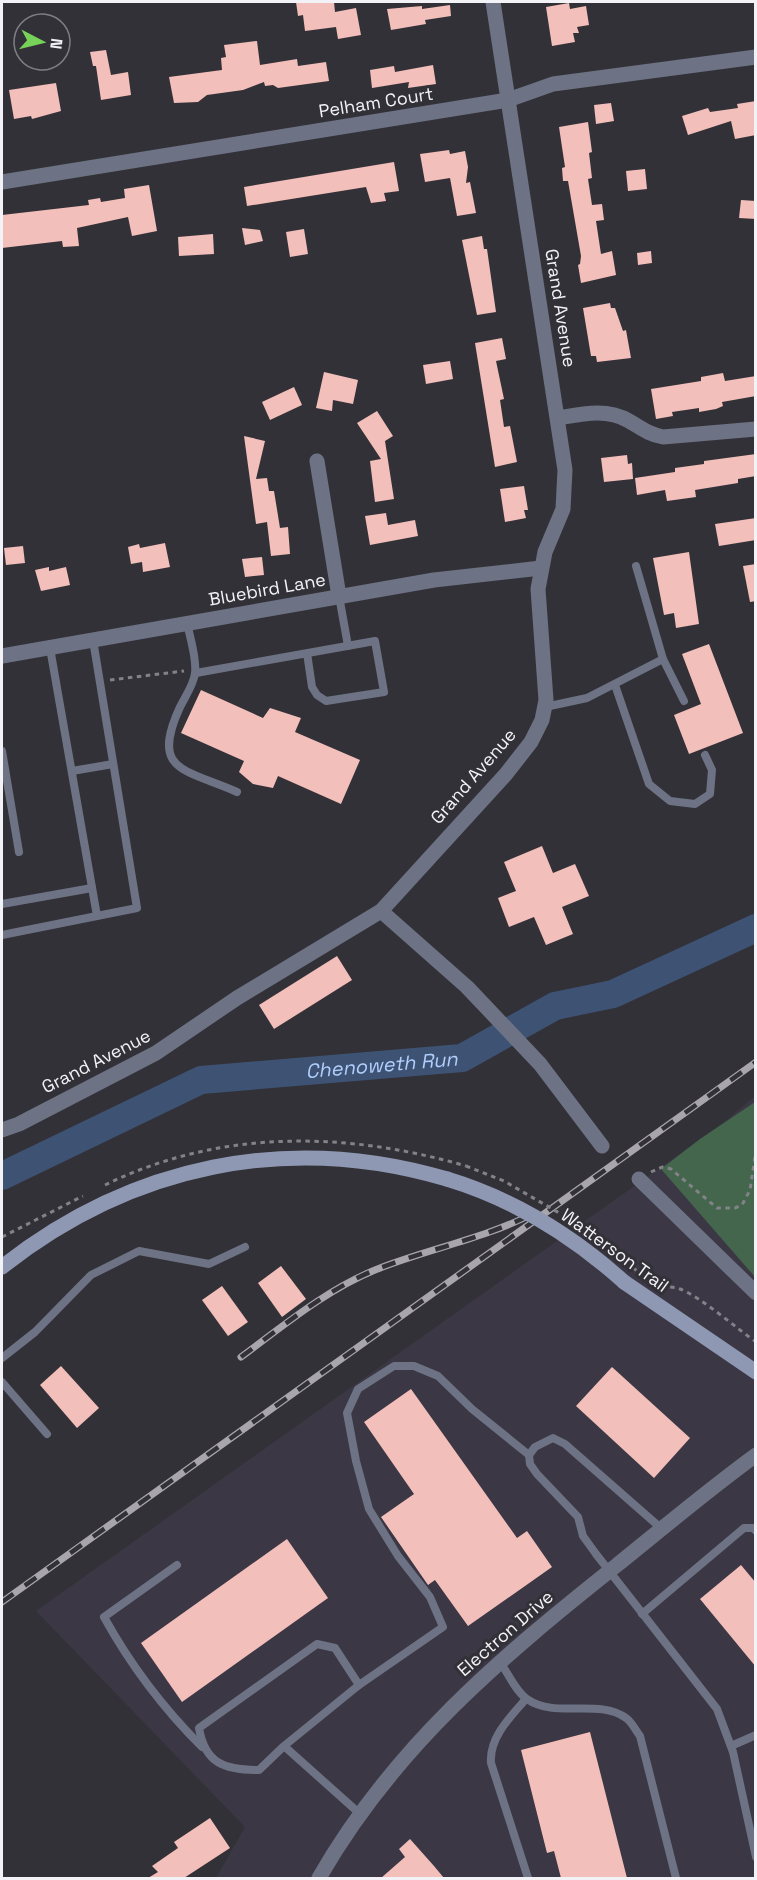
<svg xmlns="http://www.w3.org/2000/svg" width="757" height="1880" font-family="'Space Grotesk',sans-serif">
  <style>
    .built { fill: #3b3744 }
    .green { fill: #44664d }
    .lines { fill: none; stroke-linecap: round; stroke-linejoin: round }
    .river { stroke: #3e5374; stroke-width: 28 }
    .building { fill: #f3bfba }
    .path { stroke: #838288; stroke-width: 3; stroke-dasharray: 4.5 4.5; stroke-linecap: butt }
    .service { stroke: #6d7384; stroke-width: 8 }
    .minor { stroke: #6d7384; stroke-width: 15 }
    .tertiary { stroke: #6d7384; stroke-width: 15 }
    .secondary { stroke: #8e98b2; stroke-width: 15 }
    .rail-casing { stroke: #a8a6ac; stroke-width: 7 }
    .rail { stroke: #333138; stroke-width: 4.5; stroke-dasharray: 14; stroke-linecap: butt }
    .path-bridge { stroke: #838288; stroke-width: 3; stroke-dasharray: 4.5 4.5; stroke-linecap: butt }
    .secondary-bridge { stroke: #8e98b2; stroke-width: 15 }
    .labels { text-anchor: middle; dominant-baseline: central; stroke-width: 6; stroke-linejoin: round; paint-order: stroke }
    .street-label { font-size: 18px; fill: #f3f2f7; stroke: #333138 }
    .water-label { font-size: 20px; font-style: italic; fill: #b1cefd; stroke: #333138 }
  </style>
  <rect width="100%" height="100%" fill="#333138"/>
  <!-- built -->
  <path class="built" d="M755,1096V1878H216L245,1827L36,1611L723,1123Z"/>
  <!-- green -->
  <path class="green" d="M755,1102V1277L661,1169L700,1139Z"/>
  <g class="lines">
    <!-- river -->
    <path class="river" id="s1" d="M2,1176L201,1080L462,1058L555,1006L613,994L756,928"/>
  </g>
  <!-- building -->
  <g class="building">
    <path d="M296,2H334L335,12L356,8L361,35L338,39L336,27L305,31L303,15L298,16Z"/>
    <path d="M569,3L570,9L586,6L589,25L577,27L579,33H573L575,42L552,46L546,7Z"/>
    <path d="M450,5L451,16L425,20L426,24L391,30L387,9L422,6V9Z"/>
    <path d="M257,41L260,65L297,59L298,66L326,62L329,81L278,88L273,85L265,86L264,82L243,90L207,95L198,102L174,103L169,77L222,70L221,58L226,57L224,45Z"/>
    <path d="M106,50L111,75L128,72L131,95L101,100L96,66H93L90,52Z"/>
    <path d="M433,65L436,84L408,88L409,82L372,88L370,70L394,66L395,72Z"/>
    <path d="M56,83L61,111L32,119L31,116L14,119L9,90Z"/>
    <path d="M756,101V135L735,139L731,121L688,135L682,116L708,108L710,112L738,108L737,104Z"/>
    <path d="M611,103L614,121L596,124L594,105Z"/>
    <path d="M588,122L592,152L589,153L592,178L588,179L592,205L602,204L604,220L596,221L601,254L612,251L616,275L581,283L578,265L580,264L581,256L568,181H563L562,168L565,167L559,127Z"/>
    <path d="M449,150L450,154L465,151L468,167L466,183L470,182L476,213L457,216L450,178L425,182L420,154Z"/>
    <path d="M394,162L399,191L384,193L386,201L371,203L366,187L247,206L244,187Z"/>
    <path d="M645,169L647,189L628,191L626,171Z"/>
    <path d="M149,185L157,231L132,236L128,217L77,228L79,246L63,247L62,241L2,248V215L89,205L88,200L100,198L101,202L125,198L124,189Z"/>
    <path d="M741,200L756,201V219L739,218Z"/>
    <path d="M242,228L260,230L263,241L245,245Z"/>
    <path d="M304,229L308,254L290,257L286,232Z"/>
    <path d="M213,234L214,254L179,256L178,237Z"/>
    <path d="M482,236L484,249H487L496,312L477,315L462,240Z"/>
    <path d="M651,251L652,263L638,265L637,253Z"/>
    <path d="M610,303L611,308H615L623,331L626,330L631,358L597,362L596,356H591L583,308Z"/>
    <path d="M502,338L506,359L496,361L504,399L500,400L504,427L510,426L517,462L495,467L475,343Z"/>
    <path d="M450,361L453,379L426,384L423,365Z"/>
    <path d="M324,372L358,380L353,404L333,400L332,411L316,408Z"/>
    <path d="M723,373L725,381L756,376V396L722,402L723,406L716,409L699,412V408L672,412L673,416L656,419L651,389L701,381V377Z"/>
    <path d="M294,387L302,405L270,420L262,402Z"/>
    <path d="M377,411L393,436L385,441L394,499L375,502L370,461L381,459L357,423Z"/>
    <path d="M244,436L265,441L256,479L267,478L269,491H274L280,528L288,527L290,554L271,556L267,522L256,524Z"/>
    <path d="M756,454V476L738,479V483L695,490L696,497L667,501L665,490L637,495L635,478L675,472V468L704,464V461Z"/>
    <path d="M627,455L628,464L632,463L633,479L604,482L601,458Z"/>
    <path d="M524,486L528,510H524L526,518L505,522L500,489Z"/>
    <path d="M386,513L388,525L415,520L418,536L370,545L365,516Z"/>
    <path d="M756,518V540L719,546L715,524Z"/>
    <path d="M165,543L170,567L143,572L142,562L131,564L128,547L139,544L140,548Z"/>
    <path d="M23,546L25,563L6,565L4,548Z"/>
    <path d="M689,552L699,624L676,628L674,613L664,615L653,558Z"/>
    <path d="M262,557L264,575L245,577L242,559Z"/>
    <path d="M756,564V601L750,602L743,566Z"/>
    <path d="M49,567V571L66,567L70,585L41,591L35,570Z"/>
    <path d="M709,644L743,733L689,754L674,715L701,704L682,654Z"/>
    <path d="M201,690L263,718L270,708L301,718L295,732L360,760L341,804L278,776L273,788L253,784L239,772L244,761L181,733Z"/>
    <path d="M542,846L553,873L575,864L589,896L562,907L573,934L546,945L534,917L509,927L498,898L516,891L504,862Z"/>
    <path d="M337,956L352,980L274,1029L259,1005Z"/>
    <path d="M281,1266L306,1299L282,1317L258,1283Z"/>
    <path d="M222,1286L248,1322L228,1336L202,1300Z"/>
    <path d="M61,1366L99,1408L77,1428L40,1385Z"/>
    <path d="M612,1367L690,1438L654,1478L576,1406Z"/>
    <path d="M411,1389L517,1538L527,1531L552,1567L468,1626L435,1580L428,1585L381,1517L414,1494L364,1422Z"/>
    <path d="M287,1539L328,1598L182,1702L141,1643Z"/>
    <path d="M741,1565L756,1583V1667L700,1599Z"/>
    <path d="M590,1732L594,1748L627,1878H561L554,1851L547,1853L521,1750Z"/>
    <path d="M210,1818L230,1848L184,1878H148L158,1872L152,1866L178,1848L174,1842Z"/>
    <path d="M410,1839L434,1866L444,1878H381L405,1857L399,1849Z"/>
  </g>
  <g class="lines">
    <!-- path -->
    <g class="path">
      <path d="M110,680L184,671"/>
      <path d="M651,1172L662,1167L671,1169L717,1208H735L742,1205L750,1190L756,1150"/>
      <path d="M105,1185C219,1129 346,1131 466,1166"/>
      <path d="M2,1237L83,1196"/>
      <path d="M653,1282C664,1288 671,1286 680,1289C701,1297 736,1328 756,1342"/>
    </g>
    <!-- service -->
    <g class="service">
      <path d="M636,566L663,659"/>
      <path d="M339,596L348,646"/>
      <path d="M187,623C190,637 197,659 195,673C194,684 185,697 180,707C150,772 185,769 237,792"/>
      <path d="M50,648L97,916L137,908L93,640"/>
      <path d="M196,673L375,641L384,692L326,701L317,695L312,687L307,653"/>
      <path d="M615,685L649,784L670,801L695,804L710,794L712,770L705,755"/>
      <path d="M545,707L587,698L663,659L684,701"/>
      <path d="M2,751L19,852"/>
      <path d="M72,771L113,764"/>
      <path d="M2,904L92,888"/>
      <path d="M2,935L97,916"/>
      <path d="M2,1358L35,1332L91,1275L139,1251L209,1264L245,1247"/>
      <path d="M2,1382L47,1434"/>
      <path d="M662,1529L565,1444L553,1438L535,1447L529,1455L530,1464L537,1474L578,1517L583,1536L596,1554L717,1709L733,1752L756,1857"/>
      <path d="M177,1565L104,1617C131,1666 162,1707 202,1747"/>
      <path d="M642,1614L744,1528H753L756,1531"/>
      <path d="M500,1662C508,1673 516,1692 527,1699C555,1719 598,1698 626,1718C632,1722 636,1731 640,1736L676,1878"/>
      <path d="M359,1685L443,1627L430,1597L398,1556L369,1509L356,1461L347,1413L358,1389L394,1366H414L438,1376L472,1409L529,1455"/>
      <path d="M526,1699C510,1717 489,1738 491,1763L528,1878"/>
      <path d="M284,1746L359,1685L335,1648L317,1644L199,1728C205,1764 225,1770 259,1770L284,1746L359,1813"/>
      <path d="M731,1746L756,1735"/>
    </g>
    <!-- minor -->
    <g class="minor">
      <path d="M2,182L508,100L553,84L756,57"/>
      <path d="M559,418C582,414 607,408 629,421C641,428 648,434 663,437L756,429"/>
      <path d="M317,461L339,596"/>
      <path d="M2,656L434,580L541,568"/>
      <path d="M381,911L467,987L540,1064L602,1146"/>
      <path d="M639,1179L756,1293"/>
    </g>
    <!-- tertiary -->
    <g class="tertiary">
      <path d="M2,1130L19,1124L156,1053L237,998L381,911L506,774L531,742L542,720L546,700L538,589L545,552L563,509L565,470L493,2"/>
      <path d="M319,1878C394,1747 500,1658 617,1565C663,1528 708,1490 756,1455"/>
    </g>
    <!-- secondary -->
    <g class="secondary">
      <path d="M2,1267C131,1165 288,1132 447,1179"/>
      <path d="M624,1282L756,1372"/>
    </g>
    <defs>
      <g id="rail">
        <path d="M241,1357C283,1326 326,1290 375,1270C427,1249 484,1239 534,1213"/>
        <path d="M2,1602L756,1062"/>
      </g>
    </defs>
    <!-- rail casing -->
    <use href="#rail" class="rail-casing"/>
    <!-- rail -->
    <use href="#rail" class="rail"/>
    <!-- path-bridge -->
    <g class="path-bridge">
      <path d="M466,1166L504,1181L568,1218"/>
      <path d="M619,1256L637,1271"/>
    </g>
    <!-- secondary-bridge -->
    <path class="secondary-bridge" d="M447,1179C513,1199 573,1236 624,1282"/>
  </g>
  <g class="labels">
    <!-- street labels -->
    <g class="street-label">
      <text transform="translate(376 102) rotate(-9)">Pelham Court</text>
      <text transform="translate(561 308) rotate(81)">Grand Avenue</text>
      <text transform="translate(267 589) rotate(-10)">Bluebird Lane</text>
      <text transform="translate(473 776) rotate(-49)">Grand Avenue</text>
      <text transform="translate(96 1061) rotate(-27)">Grand Avenue</text>
      <text transform="translate(615 1250) rotate(36)">Watterson Trail</text>
      <text transform="translate(505 1633) rotate(-41)">Electron Drive</text>
    </g>
    <!-- water labels -->
    <g class="water-label">
      <text stroke="none"><textPath href="#s1" startOffset="402">Chenoweth Run</textPath></text>
    </g>
  </g>
  <!-- border -->
  <rect width="757" height="1880" fill="none" stroke="#f3f2f7" stroke-width="6"/>
  <!-- north arrow -->
  <g transform="translate(42 42) rotate(97)"><circle r="28" fill="#333138" stroke="#807e84" stroke-width="1.5"/>
  <path d="M0-4.5L10 22L0 15L-10 22Z" fill="#77d259"/>
  <text y="-9" font-size="16" font-weight="bold" text-anchor="middle" fill="#f3f2f7">N</text>
  </g>
</svg>
